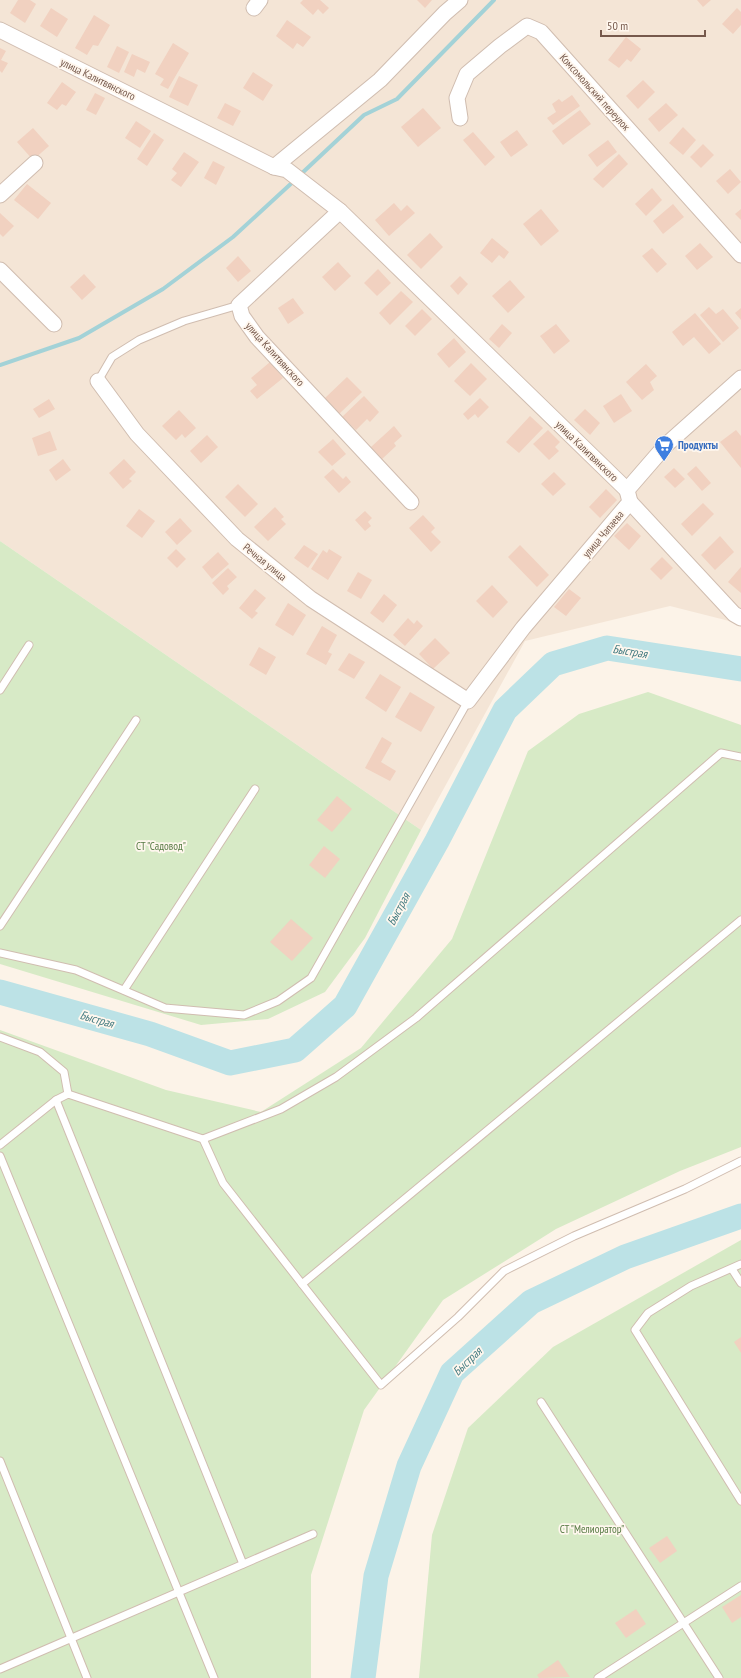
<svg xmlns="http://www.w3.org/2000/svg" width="741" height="1678" font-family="'PT Sans Narrow',sans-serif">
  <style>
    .residential { fill: #f4e5d6 }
    .green { fill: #d7eac6 }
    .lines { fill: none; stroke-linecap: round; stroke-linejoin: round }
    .stream { stroke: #a3d2d7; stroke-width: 4 }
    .river { stroke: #bce2e6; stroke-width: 25 }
    .building { fill: #f1d1c0 }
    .lane-casing { stroke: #d0bdb0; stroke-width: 9 }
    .street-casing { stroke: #d0bdb0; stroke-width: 17 }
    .lane { stroke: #fff; stroke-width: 7 }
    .street { stroke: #fff; stroke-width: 15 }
    .labels { text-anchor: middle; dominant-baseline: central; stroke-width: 3.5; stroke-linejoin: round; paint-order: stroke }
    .street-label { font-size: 11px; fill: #76594c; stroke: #fff7ee }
    .shop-label { font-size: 11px; font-weight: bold; fill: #366cbe; stroke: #fff7ee; text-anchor: start }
    .park-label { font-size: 11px; fill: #577b44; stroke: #fff7ee }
    .water-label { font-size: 12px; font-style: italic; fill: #437b81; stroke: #fff7ee }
  </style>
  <rect width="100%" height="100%" fill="#fcf3e8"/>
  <!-- residential -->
  <path class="residential" d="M0,0H741V624L670,606L525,641L421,830L0,541Z"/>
  <!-- green -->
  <g class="green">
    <path d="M0,541L421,830L365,938L325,992L268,1019L201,1025L0,964Z"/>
    <path d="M648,692L741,725V1147L680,1171L556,1229L443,1300L364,1410L311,1575V1678H0V1030L166,1090L261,1112L361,1048L452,939L528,751L579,714Z"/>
    <path d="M741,1240V1678H419L432,1535L468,1428L553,1347Z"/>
  </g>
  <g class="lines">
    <!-- stream -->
    <g class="stream">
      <path d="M300,175L364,115L397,99L494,0"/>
      <path d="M0,365L79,338L163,289L233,237L295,180"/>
    </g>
    <!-- river -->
    <g class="river">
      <path d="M0,992L150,1034L230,1063L295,1050L345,1006L437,841L505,710L553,664L607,648L741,669"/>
      <path d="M363,1678L376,1576L409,1466L452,1373L531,1302L625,1257L741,1216"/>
    </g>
  </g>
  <!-- building -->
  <g class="building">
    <path d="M18,0H30L36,4L25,23L10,13Z"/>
    <path d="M303,0H320L329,8L323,14L318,9L313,15L300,3Z"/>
    <path d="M417,0H432L425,8Z"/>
    <path d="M697,0H711L703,7Z"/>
    <path d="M51,8L68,19L57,37L40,26Z"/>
    <path d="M737,8L741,12V25L733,34L722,24Z"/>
    <path d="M94,15L110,25L98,46L93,45L87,55L75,48Z"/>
    <path d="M287,20L311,37L303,47L297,43L293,49L276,36Z"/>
    <path d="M626,37L641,49L631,62L627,59L619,68L608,60Z"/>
    <path d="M173,43L189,53L168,89L160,85L164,79L155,74Z"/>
    <path d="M117,46L129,52L119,73L107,67Z"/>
    <path d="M0,48L6,51L1,60L8,63L2,73L0,71Z"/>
    <path d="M132,54L150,62L145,73L137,69L134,77L124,72Z"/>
    <path d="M253,72L273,85L263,101L243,88Z"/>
    <path d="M179,76L198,85L188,106L169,97Z"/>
    <path d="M643,80L655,92L638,109L626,96Z"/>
    <path d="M62,82L76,92L66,106L62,104L57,110L47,103Z"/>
    <path d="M95,93L105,98L96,115L86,110Z"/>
    <path d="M572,95L580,106L553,125L547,118L556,112L552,104L559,99L562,102Z"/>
    <path d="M225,103L241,111L233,126L217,118Z"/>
    <path d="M666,103L678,115L659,132L648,119Z"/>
    <path d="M423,108L441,128L418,147L401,127Z"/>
    <path d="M580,110L591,124L563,145L552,131Z"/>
    <path d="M136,121L151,131L140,148L125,138Z"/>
    <path d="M683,127L696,140L683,155L669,143Z"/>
    <path d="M33,128L49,146L33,160L17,142Z"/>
    <path d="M517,130L528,145L511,157L500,142Z"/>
    <path d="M473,132L495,157L485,166L463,140Z"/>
    <path d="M154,133L164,140L147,166L137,159Z"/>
    <path d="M608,140L617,152L597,167L588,155Z"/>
    <path d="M703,144L714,155L701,168L690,157Z"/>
    <path d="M184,152L199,162L181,187L171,180L177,173L172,169Z"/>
    <path d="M619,154L628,164L603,188L593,179Z"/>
    <path d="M213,161L225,167L216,185L204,178Z"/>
    <path d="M730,169L741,182L728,194L716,181Z"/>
    <path d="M27,184L51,203L38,219L14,200Z"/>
    <path d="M652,188L662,200L646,216L635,204Z"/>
    <path d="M394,203L401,211L407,205L415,213L389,236L375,220Z"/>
    <path d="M673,204L684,217L663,234L653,221Z"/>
    <path d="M541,209L559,231L541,246L523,224Z"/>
    <path d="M741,209V220L735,214Z"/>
    <path d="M0,213L14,226L3,237L0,234Z"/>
    <path d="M430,233L443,247L421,269L407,255Z"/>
    <path d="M492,238L509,252L504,259L499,255L492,263L480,253Z"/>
    <path d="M700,243L713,257L697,270L685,256Z"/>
    <path d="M652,248L667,264L657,273L642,256Z"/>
    <path d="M238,256L251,271L238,282L226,268Z"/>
    <path d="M338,262L351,276L335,291L322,277Z"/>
    <path d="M378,269L391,283L377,296L364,283Z"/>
    <path d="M84,274L96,287L82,300L70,287Z"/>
    <path d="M460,276L468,284L458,295L450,286Z"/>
    <path d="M510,280L525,297L508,313L492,296Z"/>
    <path d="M401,291L413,302L390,325L379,313Z"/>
    <path d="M293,298L304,313L288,324L278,308Z"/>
    <path d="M709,307L716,314L723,309L739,328L723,342L700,315Z"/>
    <path d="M741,308V320L735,313Z"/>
    <path d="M422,309L432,319L415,336L405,326Z"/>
    <path d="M695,313L721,344L709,354L694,337L683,346L672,332Z"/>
    <path d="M502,324L512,333L499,348L489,339Z"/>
    <path d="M556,324L570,341L554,354L540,336Z"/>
    <path d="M454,338L466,352L449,368L437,354Z"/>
    <path d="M270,362L283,378L257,399L250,391L257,385L251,378Z"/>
    <path d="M471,363L487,379L470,396L454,381Z"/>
    <path d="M646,364L657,376L650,382L654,390L642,400L626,382Z"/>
    <path d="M347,377L362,392L339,414L324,399Z"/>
    <path d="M621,394L632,411L614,423L603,406Z"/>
    <path d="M364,396L379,412L370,422L367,419L356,430L342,417Z"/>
    <path d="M480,398L489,407L478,418L475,414L468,420L463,414Z"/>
    <path d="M49,399L55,409L39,418L33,409Z"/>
    <path d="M585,409L600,423L590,435L574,420Z"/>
    <path d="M179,410L196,428L185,438L182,434L176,440L162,426Z"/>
    <path d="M530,416L543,428L519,453L506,442Z"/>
    <path d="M394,426L402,436L394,443L396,446L382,459L371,447Z"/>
    <path d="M548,430L560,442L555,447L559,451L549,460L533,444Z"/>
    <path d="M736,430L741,436V468L720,442Z"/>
    <path d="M50,431L57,450L38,456L32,438Z"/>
    <path d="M207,435L218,447L201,463L190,451Z"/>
    <path d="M333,439L346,454L332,466L318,452Z"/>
    <path d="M63,459L71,470L56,481L49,470Z"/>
    <path d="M124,459L136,472L129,479L132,481L123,489L109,473Z"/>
    <path d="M696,466L711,483L702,491L687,474Z"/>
    <path d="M674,468L685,479L675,488L664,477Z"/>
    <path d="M333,469L343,479L346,476L351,482L339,493L324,477Z"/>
    <path d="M554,472L566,484L553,496L541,484Z"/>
    <path d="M238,484L258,504L245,517L225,497Z"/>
    <path d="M606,489L617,500L600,518L589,507Z"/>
    <path d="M703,503L714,514L692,536L681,524Z"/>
    <path d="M275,507L284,517L281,519L286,524L268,541L254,527Z"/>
    <path d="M139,509L155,521L142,538L126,526Z"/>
    <path d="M365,511L372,518L368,522L371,526L365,531L355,520Z"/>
    <path d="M423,515L435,528L431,532L441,542L431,552L409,528Z"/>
    <path d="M180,518L192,531L177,545L165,532Z"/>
    <path d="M627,523L641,536L629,550L614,536Z"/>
    <path d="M720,536L734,552L715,570L701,555Z"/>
    <path d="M304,545L318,554L308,568L294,558Z"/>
    <path d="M520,545L549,575L537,587L508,557Z"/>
    <path d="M176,549L186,559L177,568L167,558Z"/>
    <path d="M329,549L342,557L328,580L311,569L323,550L327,553Z"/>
    <path d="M218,552L229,564L212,579L202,567Z"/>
    <path d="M662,557L673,568L661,580L650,569Z"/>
    <path d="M741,567V593L728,582Z"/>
    <path d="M228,568L237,577L227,586L229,589L223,595L212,583Z"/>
    <path d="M358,572L372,580L361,599L347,591Z"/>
    <path d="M492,585L508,602L493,618L476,601Z"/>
    <path d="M255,589L266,598L255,611L258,613L252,619L239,608Z"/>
    <path d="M569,589L581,598L566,616L554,607Z"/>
    <path d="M384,594L397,605L383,623L370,613Z"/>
    <path d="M288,603L306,615L293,636L275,625Z"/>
    <path d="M408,618L414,624L417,620L423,626L405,646L393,635Z"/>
    <path d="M322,626L337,635L328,652L332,654L326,665L306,654Z"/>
    <path d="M435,638L450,653L433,669L419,654Z"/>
    <path d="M259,647L276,657L266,675L249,665Z"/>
    <path d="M349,653L365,662L354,679L338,670Z"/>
    <path d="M380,674L401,687L386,712L365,698Z"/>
    <path d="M410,692L435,707L421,732L395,717Z"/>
    <path d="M382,737L392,743L381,762L396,771L390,781L365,768Z"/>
    <path d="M337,796L352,809L332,832L317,820Z"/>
    <path d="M324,846L340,859L325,878L309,865Z"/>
    <path d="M291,919L313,938L292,961L270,942Z"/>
    <path d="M741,1337V1353L734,1342Z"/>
    <path d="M667,1536L677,1551L660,1563L649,1548Z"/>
    <path d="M741,1595V1617L732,1623L722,1607Z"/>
    <path d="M636,1609L646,1624L626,1638L615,1623Z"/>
    <path d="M558,1660L570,1677L539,1678L537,1675Z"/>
  </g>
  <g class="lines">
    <defs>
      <g id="lane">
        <path d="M98,381L112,357L139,340L184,321L239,305"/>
        <path d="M0,690L29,645"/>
        <path d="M0,926L136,720"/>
        <path d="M0,953L76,970L165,1008L244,1015L278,1001L311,978L468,701"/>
        <path d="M124,990L255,789"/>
        <path d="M0,1037L40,1052L64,1072L68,1094"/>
        <path d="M56,1100L243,1564"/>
        <path d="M203,1139L281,1109L336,1077L416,1018L721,753L741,757"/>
        <path d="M0,1145L56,1100L68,1094L203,1139L223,1183L381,1385L458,1317L504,1271L574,1236L685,1189L741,1161"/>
        <path d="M0,1156L214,1678"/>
        <path d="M741,1264L691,1286L648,1313L635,1330L741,1501"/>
        <path d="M732,1269L741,1283"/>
        <path d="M302,1284L741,920"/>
        <path d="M541,1402L719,1678"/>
        <path d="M0,1461L87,1678"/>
        <path d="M0,1669L313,1534"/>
        <path d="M598,1678L741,1586"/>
      </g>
      <g id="street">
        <path d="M254,8L260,0"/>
        <path d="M0,30L274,167L287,170L340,211L627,490"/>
        <path d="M460,118L457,98L467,74L500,46L527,26L541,32L741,255"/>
        <path d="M274,167L380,80L445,13L460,0"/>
        <path d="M0,195L35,163"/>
        <path d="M340,211L239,305L242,316L257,337L411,502"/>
        <path d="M0,270L54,324"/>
        <path d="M98,381L137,434L237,539L311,599L468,701L523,628L630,502L627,490L666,445L741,378"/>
        <path d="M630,502L734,614L741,618"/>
      </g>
    </defs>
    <!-- lane casing -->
    <use href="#lane" class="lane-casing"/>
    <!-- street casing -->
    <use href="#street" class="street-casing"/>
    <!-- lane -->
    <use href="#lane" class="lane"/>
    <!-- street -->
    <use href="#street" class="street"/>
  </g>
  <!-- icons -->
  <defs>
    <symbol id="supermarket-pin" viewBox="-11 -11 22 30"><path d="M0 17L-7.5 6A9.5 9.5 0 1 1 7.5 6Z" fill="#3f7fe0" stroke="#fff7ee"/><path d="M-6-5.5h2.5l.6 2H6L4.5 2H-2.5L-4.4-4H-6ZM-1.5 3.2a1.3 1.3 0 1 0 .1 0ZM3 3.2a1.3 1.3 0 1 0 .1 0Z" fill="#fff"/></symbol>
  </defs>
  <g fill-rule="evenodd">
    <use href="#supermarket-pin" x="653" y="434" width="22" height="30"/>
  </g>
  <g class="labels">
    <!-- street labels -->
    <g class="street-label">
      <text transform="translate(98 79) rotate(26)">улица Калитвянского</text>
      <text transform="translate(595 92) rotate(48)">Комсомольский переулок</text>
      <text transform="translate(275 354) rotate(48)">улица Калитвянского</text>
      <text transform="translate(587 451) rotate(44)">улица Калитвянского</text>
      <text transform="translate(603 534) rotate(-50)">улица Чапаева</text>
      <text transform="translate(265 562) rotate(39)">Речная улица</text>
    </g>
    <!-- shop labels -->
    <g class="shop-label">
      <text x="678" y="445">Продукты</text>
    </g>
    <!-- park labels -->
    <g class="park-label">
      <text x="161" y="846">СТ "Садовод"</text>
      <text x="592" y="1529">СТ "Мелиоратор"</text>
    </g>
    <!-- water labels -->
    <g class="water-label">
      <text transform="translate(630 651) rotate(9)">Быстрая</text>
      <text transform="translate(398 909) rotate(-62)">Быстрая</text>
      <text transform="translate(97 1019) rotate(16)">Быстрая</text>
      <text transform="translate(467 1361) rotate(-44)">Быстрая</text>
    </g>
  </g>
  <!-- scale -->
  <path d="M601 30v6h104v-6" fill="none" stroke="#76594c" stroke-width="2"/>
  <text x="607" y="30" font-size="12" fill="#76594c" stroke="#fff7ee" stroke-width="3" paint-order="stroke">50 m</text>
</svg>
